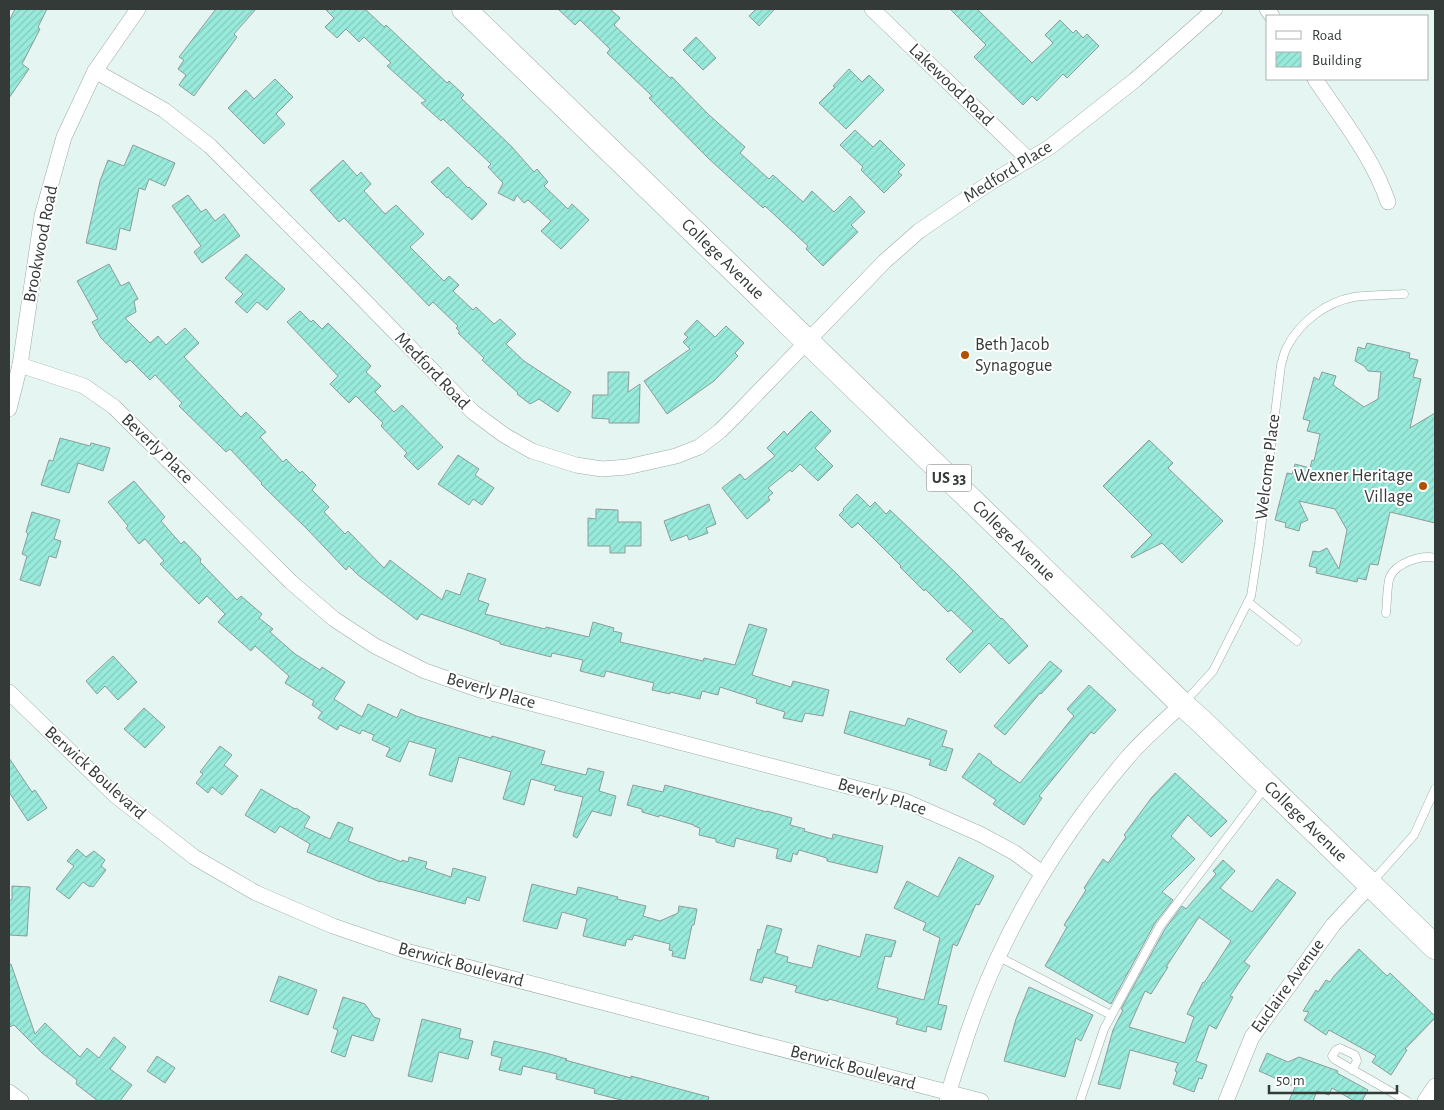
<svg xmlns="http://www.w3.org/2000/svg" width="1444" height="1110" font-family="'Alegreya Sans',sans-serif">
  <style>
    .building { fill: url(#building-hatch); stroke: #8d9c99; fill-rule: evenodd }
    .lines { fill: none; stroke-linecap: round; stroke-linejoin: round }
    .lane-casing { stroke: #9baba7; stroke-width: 9 }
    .street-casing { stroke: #9baba7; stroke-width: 16 }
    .primary-casing { stroke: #9baba7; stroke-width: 25 }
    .lane { stroke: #fff; stroke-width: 8 }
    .street { stroke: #fff; stroke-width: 15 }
    .primary { stroke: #fff; stroke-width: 24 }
    .poi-dot { fill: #b05102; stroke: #fff; stroke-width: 2 }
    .labels { text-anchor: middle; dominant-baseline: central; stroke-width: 4; stroke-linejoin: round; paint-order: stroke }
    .shield { fill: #fff; stroke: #707574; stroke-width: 1 }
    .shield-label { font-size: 16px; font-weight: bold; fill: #333a38 }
    .street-label { font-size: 18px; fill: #333a38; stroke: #fff }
    .poi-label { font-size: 18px; fill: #333a38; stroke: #fff; text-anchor: start }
  </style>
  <defs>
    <pattern id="building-hatch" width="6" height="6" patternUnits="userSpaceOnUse" patternTransform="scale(1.25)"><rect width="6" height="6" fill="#98ebdb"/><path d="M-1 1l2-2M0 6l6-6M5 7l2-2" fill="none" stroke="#83cabd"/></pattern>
  </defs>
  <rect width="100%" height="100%" fill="#e5f6f2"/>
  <!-- building -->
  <g class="building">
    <path d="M15,9H47L38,27L40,29L22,64L29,69L9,98V21Z"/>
    <path d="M216,9H256L234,34L237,37L194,96L179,85L186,75L178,69L184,60L179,57Z"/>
    <path d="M325,9H365L384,27L386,25L447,83L449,81L464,95L461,98L512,147L534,172L537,169L548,182L544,186L568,209L572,204L589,220L561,249L541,231L551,221L528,200L524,203L517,195L514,201L498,193L503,183L488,167L491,164L443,119L441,121L421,103L426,101L387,66L391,63L364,37L359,42L346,29L337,38L325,27L334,18Z"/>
    <path d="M558,9H610L620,18L614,25L670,78L672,77L708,114L745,147L740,153L769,179L773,175L803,202L812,191L834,212L850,196L865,212L851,225L858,232L823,266L806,249L808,246L765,206L763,208L708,158L649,98L652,96L607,53L610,49L580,20L575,25Z"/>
    <path d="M756,9H775L759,26L749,16Z"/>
    <path d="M950,9H977L1032,63L1053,43L1045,35L1060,20L1073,33L1076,30L1083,38L1087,34L1099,46L1067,78L1063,74L1037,101L1032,96L1023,105L974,57L986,45Z"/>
    <path d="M696,37L716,58L703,70L683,50Z"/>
    <path d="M849,69L862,82L869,75L884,90L846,129L819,103L835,87L833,86Z"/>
    <path d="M275,79L293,97L276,114L285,124L264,144L228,108L246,90L254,99Z"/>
    <path d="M855,130L873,147L880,140L905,165L898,172L902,175L884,193L861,170L863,167L840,145Z"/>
    <path d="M133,145L175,163L165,186L149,179L145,190L139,188L130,231L120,228L116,250L86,243L100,181L108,160L124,166Z"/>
    <path d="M343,160L357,176L361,172L371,184L364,191L385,214L396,205L424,234L410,247L444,281L449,276L459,285L453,291L473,310L476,307L494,324L500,319L516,334L506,344L524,361L571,392L558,412L539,399L530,404L517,394L518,393L482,360L484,358L458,333L460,332L456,328L458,326L433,302L429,306L344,218L339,222L310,190Z"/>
    <path d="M448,167L468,188L469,187L487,204L472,220L448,197L447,198L431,182Z"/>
    <path d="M188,195L201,212L206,209L215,221L224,214L240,236L202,263L194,252L201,246L172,206Z"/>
    <path d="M246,254L285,289L267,310L257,302L247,313L235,302L243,294L225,278Z"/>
    <path d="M109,264L121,286L129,282L138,299L134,301L136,312L125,318L150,343L158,336L166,345L185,328L199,343L184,357L241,417L246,412L266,432L260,437L283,462L286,459L300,473L302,471L316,485L312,490L329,507L324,512L345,534L348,531L384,568L390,560L442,600L446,590L460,595L468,573L486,579L478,600L489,604L485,614L545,629L546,627L589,637L593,622L614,628L613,631L622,633L620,642L703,661L704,658L735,665L749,624L767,629L752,675L791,687L793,681L829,690L823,716L805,713L802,722L783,718L785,712L756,703L757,699L720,687L718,695L702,691L700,699L670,692V694L652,690L654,683L606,671L604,677L580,671L583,660L552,653L551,657L500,644V642L421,614L417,620L358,575L349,566L346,570L307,529L261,484L262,483L230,449L226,452L179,406L182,403L155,375L150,380L130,360L126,363L101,338L92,322L98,319L77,281Z"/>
    <path d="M300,311L311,322L313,320L322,329L328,323L371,366L366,372L381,386L375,392L394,412L402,405L443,447L418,470L404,456L407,453L381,426L383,423L356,396L349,403L330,384L338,376L287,322Z"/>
    <path d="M697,320L715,337L726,326L744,343L735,353L738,356L714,381L667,414L644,381L690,349L683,342L688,337L684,334Z"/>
    <path d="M1367,343L1410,353L1409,358L1418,360L1413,377L1421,379L1410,428L1435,413V523L1390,512L1378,565L1370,564L1366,580L1358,578L1357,582L1316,573L1317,568L1309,566L1313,551L1319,552L1327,548L1339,569L1347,530L1335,509L1299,501L1308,520L1301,523L1299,531L1285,527L1286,523L1275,520L1287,473L1292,474L1295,464L1310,468L1312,460L1314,461L1320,434L1307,431L1310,421L1303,419L1314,377L1319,380L1322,372L1336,376L1333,385L1364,407L1378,399L1381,372L1368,371L1364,366L1355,361L1358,347L1365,349Z"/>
    <path d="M608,372H629L628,392L640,384L639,423H609V419L592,418L593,395H608Z"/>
    <path d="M811,411L831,431L815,448L833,466L818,481L800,464L792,472L790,470L768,488L773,493L768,497L770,500L747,519L722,488L740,474L745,480L775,456L767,448L784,431L787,435Z"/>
    <path d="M60,438L90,446L91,443L110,448L103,471L78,463L69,493L41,485L49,460L53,461Z"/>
    <path d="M1149,440L1173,463L1168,468L1223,521L1182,563L1162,543L1132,558L1131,556L1152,535L1103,486Z"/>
    <path d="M458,455L479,469L475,475L494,488L482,505L473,499L469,505L438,484Z"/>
    <path d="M134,481L165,517L161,521L181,544L184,541L201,559L200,562L237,600L241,596L262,614L259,618L273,629L270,632L295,654L320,670L322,667L345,682L334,699L362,717L368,704L397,718L401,709L416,716L491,738L492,736L545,751L541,764L586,775L588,768L604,772L599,791L616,796L611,816L592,811L577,838L573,836L583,797L554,790L556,786L531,779L524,805L503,799L511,772L459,757L452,782L429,775L436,749L409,741L400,762L386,756L390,748L372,740L374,735L362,730L360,734L340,725L337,730L318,718L322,712L312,705L314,701L285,683L289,676L255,646L251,651L218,622L225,614L207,596L199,604L160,564L164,561L145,539L139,544L126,528L128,526L108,502Z"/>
    <path d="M857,494L870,507L875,502L886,514L890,510L956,573L1001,619L1002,618L1028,646L1009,664L989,643L960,673L946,659L973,631L951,610L948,612L925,589L924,591L900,567L901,566L858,523L852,528L839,515L844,510L843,509Z"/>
    <path d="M709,504L716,524L706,528L708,533L689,540L687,535L671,541L664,521Z"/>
    <path d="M596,509L618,510V522H641V546H625V553H610V546H588V518L596,519Z"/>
    <path d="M32,512L60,520L54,539L61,541L56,558L49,556L40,586L20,580L27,556L22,554L28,534L26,532Z"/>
    <path d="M113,656L137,682L118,700L105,686L97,694L86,681Z"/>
    <path d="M1050,661L1062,671L1041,694L1040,693L1005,735L994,726Z"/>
    <path d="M1089,685L1116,710L1094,734L1091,732L1039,796L1042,798L1024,825L993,804L996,800L962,777L979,753L992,762L991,763L1020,783L1074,716L1067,709Z"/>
    <path d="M144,708L165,727L145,748L124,729Z"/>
    <path d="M850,711L905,726L908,718L947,731L942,746L953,749L946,771L929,765L931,760L844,733Z"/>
    <path d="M220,746L232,755L224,765L238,776L222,795L212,787L208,793L196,783L203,774L200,772Z"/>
    <path d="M9,758L32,792L35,790L47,808L28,821L9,792Z"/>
    <path d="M1175,773L1227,821L1211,837L1188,815L1171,836L1195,859L1162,892L1173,900L1155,923L1111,1004L1045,966L1067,927L1064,925L1086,890L1084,888L1103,859L1108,863L1126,837L1124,835L1152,797Z"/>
    <path d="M633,785L663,792L665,785L767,812V811L792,818L790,825L805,829L804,831L832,839L833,834L883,846L877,873L827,861V858L799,850L797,855L793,853L791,862L776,858L778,849L736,838L734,847L716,842V839L699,835L700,828L694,826V825L659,815V817L642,812V809L627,805Z"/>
    <path d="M261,789L295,809L296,808L310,817L304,827L330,839L338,822L353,828L348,841L402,862V860L408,862L409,857L427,862L425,868L451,877L453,868L486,877L479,901L467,897L465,904L380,881V882L307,852L310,844L280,826L275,833L245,815Z"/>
    <path d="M77,849L86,857L94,851L105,860L101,866L106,870L93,887L91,886L90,887L83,882L69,899L56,889L74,866L67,861Z"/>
    <path d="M959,857L994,876L979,905L976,904L957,946L953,944L938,1004L947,1006L941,1030L927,1026L926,1032L896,1024L898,1018L829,999L828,1001L795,992L797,986L764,977L762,983L750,980L758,949L760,950L767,925L782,929L775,953L788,957L787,962L812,968L818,945L860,957L866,934L896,941L891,957L885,956L877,988L924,1000L940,938L923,930L926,923L894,908L907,881L938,897Z"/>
    <path d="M1223,860L1235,871L1220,888L1252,912L1277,879L1296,893L1244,962L1250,966L1230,996L1233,997L1216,1029L1209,1025L1196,1061L1207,1065L1202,1079L1199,1078L1194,1092L1173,1084L1177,1072L1175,1071L1178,1063L1130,1050L1120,1089L1098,1084L1113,1030L1123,1010L1121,1009L1165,929L1182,906L1186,909L1216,874L1213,871ZM1199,917L1231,941L1204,983L1203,982L1187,1014L1194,1017L1185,1043L1129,1027L1145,991L1151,994L1168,967H1166Z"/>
    <path d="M532,884L576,895L578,887L618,897L617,899L646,906L643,916L660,921L678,913L679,906L697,909L694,925H692L685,959L672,956L673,951L669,950L670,944L634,935L632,940L627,939L625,946L583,936L587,919L562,912L557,929L523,921Z"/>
    <path d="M12,886L30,887L27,936L9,935V900H12Z"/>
    <path d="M1359,949L1387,976L1390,973L1435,1016V1018L1405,1049L1407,1050L1391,1075L1372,1062L1376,1056L1329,1030L1326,1035L1304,1020L1309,1012L1303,1011L1316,990L1318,992L1326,980L1330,982L1334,976Z"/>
    <path d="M11,964L35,1034L45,1023L80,1057L87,1048L99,1058L114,1037L126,1047L110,1069L132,1085L120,1101H98L76,1084L77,1080L42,1053L14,1025L9,1027V965Z"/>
    <path d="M279,976L317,990L308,1015L270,1001Z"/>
    <path d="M1029,987L1093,1015L1081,1041L1076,1038L1065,1077L1004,1061L1016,1019Z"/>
    <path d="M343,997L365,1004L374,1017L380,1019L373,1041L352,1035L345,1057L331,1052L338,1030L333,1028Z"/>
    <path d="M422,1019L461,1029L459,1038L473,1041L468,1059L439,1052L432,1082L408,1076Z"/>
    <path d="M494,1041L546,1053L567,1059L565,1060L631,1078V1076L709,1097L708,1101H625L594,1093L595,1089L556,1079L557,1074L523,1066L521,1075L499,1070L502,1058L491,1055Z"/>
    <path d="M1267,1053L1288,1062L1299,1057L1338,1071L1337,1073L1368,1090L1362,1101H1354L1332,1088L1329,1095L1317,1091L1313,1101H1289L1295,1087L1259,1071Z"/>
    <path d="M157,1056L175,1068L165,1083L147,1071Z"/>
  </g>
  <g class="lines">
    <defs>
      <g id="lane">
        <path d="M1248,602L1297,641"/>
        <path d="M1386,613C1387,605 1387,583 1390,577C1396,563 1422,554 1435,558"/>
        <path d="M1184,703L1213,671L1251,596L1259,544L1281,365C1283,359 1284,352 1287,347C1300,322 1326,302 1354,297C1370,295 1388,295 1404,294"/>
        <path d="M1372,882L1414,835L1435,789"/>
        <path d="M997,956L1111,1015"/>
        <path d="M1352,1070L1357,1061L1355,1055L1340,1048L1336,1050L1332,1056L1334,1059L1407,1101"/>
        <path d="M1080,1101L1104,1029L1160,926L1266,786"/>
      </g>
      <g id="street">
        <path d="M872,9L1029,160"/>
        <path d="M1267,9L1272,16"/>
        <path d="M95,71L164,110L210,146L350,286L473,412L504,435L532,451L576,465L602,469L627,467L676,456L699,447L720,431L738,413L885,261L919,231L988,184L1050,147L1135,80L1215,9"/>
        <path d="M1315,79C1341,118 1373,157 1388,202"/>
        <path d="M20,365L84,386L114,407L291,582L334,619L375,646L425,671L480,690L905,801L980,834L1015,853L1042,873"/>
        <path d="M9,409L20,365L42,216L64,137L95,71L138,9"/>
        <path d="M9,692L116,796L194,857L256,893L333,926L406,951L981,1101"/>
        <path d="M9,1092L21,1101"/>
        <path d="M947,1101C950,1085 956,1069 961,1054C994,945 1054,843 1128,757C1144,738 1164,722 1182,704"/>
        <path d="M1226,1101L1252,1037L1333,925L1371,884"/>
        <path d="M1425,1101L1435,1086"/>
      </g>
      <g id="primary">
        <path id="s1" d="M464,9L1182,704L1200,720L1435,947"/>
      </g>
    </defs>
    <!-- lane casing -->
    <use href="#lane" class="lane-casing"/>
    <!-- street casing -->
    <use href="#street" class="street-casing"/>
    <!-- primary casing -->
    <use href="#primary" class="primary-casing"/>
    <!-- lane -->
    <use href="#lane" class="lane"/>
    <!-- street -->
    <use href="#street" class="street"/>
    <!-- primary -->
    <use href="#primary" class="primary"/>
  </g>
  <!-- markers -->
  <g class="poi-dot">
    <circle cx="965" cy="355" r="5"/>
    <circle cx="1423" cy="486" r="5"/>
  </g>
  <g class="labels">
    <!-- shield labels -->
    <rect class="shield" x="926.5" y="464.5" width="45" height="27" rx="4"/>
    <g class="shield-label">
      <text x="949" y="478">US 33</text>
    </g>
    <!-- street labels -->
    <g class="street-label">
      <text transform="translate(951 85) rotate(44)">Lakewood Road</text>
      <text transform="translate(1008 172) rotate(-32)">Medford Place</text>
      <text transform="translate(41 244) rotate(-79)">Brookwood Road</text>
      <text stroke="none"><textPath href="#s1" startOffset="360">College Avenue</textPath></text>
      <text transform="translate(432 371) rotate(46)">Medford Road</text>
      <text transform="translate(157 449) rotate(44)">Beverly Place</text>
      <text transform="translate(1268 467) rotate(-83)">Welcome Place</text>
      <text stroke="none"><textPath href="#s1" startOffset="765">College Avenue</textPath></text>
      <text transform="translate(491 691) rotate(16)">Beverly Place</text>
      <text transform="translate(95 773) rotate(42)">Berwick Boulevard</text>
      <text transform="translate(882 797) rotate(17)">Beverly Place</text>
      <text stroke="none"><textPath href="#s1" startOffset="1170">College Avenue</textPath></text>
      <text transform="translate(461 965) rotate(15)">Berwick Boulevard</text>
      <text transform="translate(1288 986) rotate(-54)">Euclaire Avenue</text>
      <text transform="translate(853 1068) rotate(15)">Berwick Boulevard</text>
    </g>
    <!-- poi labels -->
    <g class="poi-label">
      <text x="975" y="345">Beth Jacob<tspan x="975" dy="21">Synagogue</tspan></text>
      <text x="1413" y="476" text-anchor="end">Wexner Heritage<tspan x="1413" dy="21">Village</tspan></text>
    </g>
  </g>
  <!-- border -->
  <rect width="1444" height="1110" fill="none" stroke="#333a38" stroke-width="20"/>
  <!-- legend -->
  <rect x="1266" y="15" width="162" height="65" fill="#ffffff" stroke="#adb0af"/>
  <rect x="1276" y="31" width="25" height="8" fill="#ffffff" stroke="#adb0af"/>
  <text x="1312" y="40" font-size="15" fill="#333a38">Road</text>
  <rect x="1276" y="52" width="25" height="15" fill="url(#building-hatch)" stroke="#adb0af"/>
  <text x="1312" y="65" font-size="15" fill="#333a38">Building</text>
  <!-- scale -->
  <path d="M1269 1085v8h128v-8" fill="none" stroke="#333a38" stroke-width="2.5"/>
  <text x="1276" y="1085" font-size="15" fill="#333a38" stroke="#ffffff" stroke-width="4" paint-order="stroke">50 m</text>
</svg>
